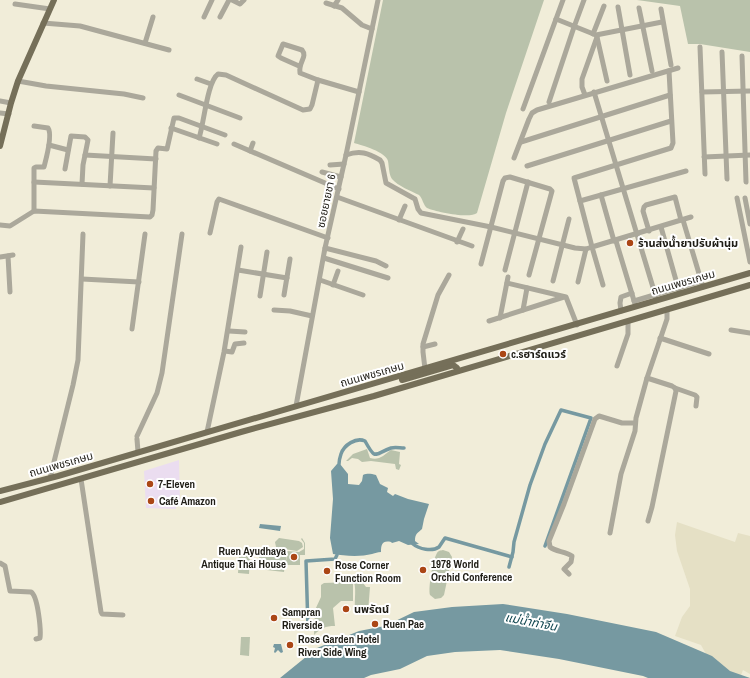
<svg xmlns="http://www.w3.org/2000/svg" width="750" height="678" font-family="'Archivo Narrow','Noto Sans Thai',sans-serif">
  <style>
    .commercial { fill: #ebddf0 }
    .built { fill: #e5e0c5 }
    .green { fill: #b9c2ab }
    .water { fill: #7699a1 }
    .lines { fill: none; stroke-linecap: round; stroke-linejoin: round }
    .canal { stroke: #7699a1; stroke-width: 3.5 }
    .minor { stroke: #aba89b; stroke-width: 5 }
    .major { stroke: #756f59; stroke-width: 6 }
    .poi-dot { fill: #ab4615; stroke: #fff; stroke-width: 1.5 }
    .labels { text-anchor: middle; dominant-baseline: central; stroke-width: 4; stroke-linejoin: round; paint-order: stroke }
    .street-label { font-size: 11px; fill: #1f1d16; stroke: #fff }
    .poi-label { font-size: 11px; font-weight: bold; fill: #1f1d16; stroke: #fff; text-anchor: start }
    .water-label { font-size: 12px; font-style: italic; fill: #053e48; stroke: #fff }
  </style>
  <rect width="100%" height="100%" fill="#f1edd9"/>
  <!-- commercial -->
  <path class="commercial" d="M179,460L180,503H176V509L146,508L144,471Z"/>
  <!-- built -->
  <path class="built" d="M677,522L735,542L738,533L750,536V674L743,670L740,678L711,663L701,645L675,636L682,617L690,606V589L677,551L675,535Z"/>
  <!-- green -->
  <g class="green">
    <path d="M383,0H544L506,113L477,213C470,219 436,212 427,208C423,205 423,199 419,195C411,191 398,186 392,179C389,175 389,167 388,161C386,152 362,145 354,143Z"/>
    <path d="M637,0H750V52L700,44H688L680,6Z"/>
    <path d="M367,449L370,458C379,461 384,455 391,450L400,452L399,464L401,465L399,470L396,469L395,464L371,461L362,462L358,459L352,458L348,461H346L353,454Z"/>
    <path d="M279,538L299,541L302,543L303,547L297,551L278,548L276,547L275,542Z"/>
    <path d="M302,538L305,543V555H300V565H286L285,563L284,572L258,569L260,548L286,551V562L287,551L299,552L304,549V543L301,539Z"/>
    <path d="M443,550L449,552L452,557L444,595L441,598L435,599L430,595C428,588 433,559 437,553C439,550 440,551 443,550Z"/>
    <path d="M239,555H250L249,574L238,573Z"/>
    <path d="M353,582V601H341L333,608L335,626C325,626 321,628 314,635L315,610L321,597V585L324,583Z"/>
    <path d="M354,582L358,583H363L366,587H370L368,612L356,614C353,603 357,592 354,582Z"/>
    <path d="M241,637H250L249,656L240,655Z"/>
  </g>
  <!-- water -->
  <g class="water">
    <path d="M337,464H340L348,474V484L359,485L362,481L363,475C368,473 371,474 376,475L380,484L388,488L387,492L393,496L395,494L408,499L429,504L424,519L422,529C418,533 415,533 415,541L419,544L408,545L399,541L392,543L391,542C382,540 381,545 381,552C377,552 376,553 372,554C361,557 344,556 333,554L330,538L333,499L331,471Z"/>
    <path d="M260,524L281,526L280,531L259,528Z"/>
    <path d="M503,604L567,614L656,632L712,656L730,671L750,678H648L643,676L559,659L500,650L455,652L427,656L400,669L371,675L364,678H280L317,648L359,631L385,626L414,612L452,607Z"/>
    <path d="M274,644H281L283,652L281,653L278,650L275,653L274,652L275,648L273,647Z"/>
  </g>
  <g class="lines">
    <!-- canal -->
    <g class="canal">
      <path d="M339,464C339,461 340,457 341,454C344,445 356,437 365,441C376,461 374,454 391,448C395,447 400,448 404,448"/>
      <path d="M413,544C419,549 432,552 439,547C441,544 443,541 445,538L512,557"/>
      <path d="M509,567L513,552L514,542L530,485L545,444L561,410L591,418L545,546"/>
      <path d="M308,629L306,561L335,559L337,555"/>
    </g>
    <!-- minor -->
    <g class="minor">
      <path d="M232,0L240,4L244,0"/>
      <path d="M326,3L342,8L362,25L372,29"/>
      <path d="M15,4L50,9"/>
      <path d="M334,6L338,0"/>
      <path d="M618,7L630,75"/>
      <path d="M639,8L652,71"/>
      <path d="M661,9L671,65"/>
      <path d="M204,17L212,0"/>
      <path d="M220,17L229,0"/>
      <path d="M556,19L596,35L662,22"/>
      <path d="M43,23L80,26L169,50"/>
      <path d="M593,34L604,6"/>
      <path d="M597,37L607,81"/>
      <path d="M145,43L153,17"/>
      <path d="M700,47L705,174"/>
      <path d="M722,52L727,179"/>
      <path d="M742,56L746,182"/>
      <path d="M299,66L281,58L278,56L283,44L302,50C308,57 298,62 300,73L318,80"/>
      <path d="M197,79L211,84"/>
      <path d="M18,81L46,86L124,94L143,98"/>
      <path d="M594,92L655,294L656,301"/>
      <path d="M702,92L750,91"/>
      <path d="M179,95L240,118"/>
      <path d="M585,95L582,87V79L597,37"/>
      <path d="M0,101L11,103"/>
      <path d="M549,102L574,27L584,0"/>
      <path d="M523,109L563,0"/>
      <path d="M0,113L9,114"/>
      <path d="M171,128L217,144"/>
      <path d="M199,138C204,124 207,82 218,74L226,75L303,110L310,109L312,105L318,80L359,92"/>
      <path d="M521,142L670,95"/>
      <path d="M234,144L339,189"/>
      <path d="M49,145L68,150"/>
      <path d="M250,151L253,143"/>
      <path d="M85,155L156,159"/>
      <path d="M346,155C360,150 368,153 380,160L382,163L386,183L415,199L418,209L421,213L491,227L575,248L586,249L578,282"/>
      <path d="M704,157L750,155"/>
      <path d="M514,158L529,119L532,113L537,110L678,68"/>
      <path d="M330,165L344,164"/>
      <path d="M527,166L671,121"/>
      <path d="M65,169L71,136L85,137L88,140L83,165L82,184"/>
      <path d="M322,172L341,177"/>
      <path d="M34,182L154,188"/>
      <path d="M110,186L113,133"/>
      <path d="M601,195L614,241"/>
      <path d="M337,197L472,246"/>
      <path d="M737,198L750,262"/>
      <path d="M745,198L750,224"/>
      <path d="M580,201L686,171"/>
      <path d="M34,211V168L36,167H44C46,159 53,135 48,128L34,126"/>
      <path d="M399,220L405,206"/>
      <path d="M683,220L703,287"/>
      <path d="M0,225L10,226L34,211L150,217L152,215L153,210L156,151L158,148L167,149L174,118H179L225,135"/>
      <path d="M661,227L679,291"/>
      <path d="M649,231L643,211L644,207L646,205L675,197L681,220"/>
      <path d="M210,233L217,202L219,199L328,238"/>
      <path d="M616,241L635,304"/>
      <path d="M457,242L463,229"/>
      <path d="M325,248L376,261L386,266"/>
      <path d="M586,249L592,247L574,178L671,148L673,143L669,71"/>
      <path d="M8,256L10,292"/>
      <path d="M0,257L13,255"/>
      <path d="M324,258L388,278"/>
      <path d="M481,264L503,181L505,178L510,177L550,189L552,191L529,275"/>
      <path d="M238,270L287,278"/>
      <path d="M505,270L528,182"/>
      <path d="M82,279L139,282"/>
      <path d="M320,280L363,295"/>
      <path d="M553,281L569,219"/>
      <path d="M507,283L566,297L577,325"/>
      <path d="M333,285L338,271"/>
      <path d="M603,285L592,247L691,217"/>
      <path d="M284,295L290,259"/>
      <path d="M260,296L267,252"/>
      <path d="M634,301L701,281"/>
      <path d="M274,310L290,311L312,316"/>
      <path d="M523,310L527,288"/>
      <path d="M621,311L620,303L621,297L632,293"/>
      <path d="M500,318L508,277"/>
      <path d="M489,321L564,297"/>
      <path d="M132,329L145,234"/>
      <path d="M731,330L750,333"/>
      <path d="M229,331L245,332"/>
      <path d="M660,338L709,354"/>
      <path d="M423,347L435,344"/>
      <path d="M225,351L232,352L235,344L244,343"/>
      <path d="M617,366L628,334V321"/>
      <path d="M425,369L423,352V344L438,295L449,275"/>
      <path d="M647,378L672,386L675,388L676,391L652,507L648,521"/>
      <path d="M675,388L695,395L697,397L696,406"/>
      <path d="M296,406L325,248L346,155L378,0"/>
      <path d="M207,432L224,352L241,247"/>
      <path d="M137,436L157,393L162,373L182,234"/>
      <path d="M137,439L138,452"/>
      <path d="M50,478L73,385L78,360L83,234"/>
      <path d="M81,479L101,612L102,614L123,615"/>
      <path d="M610,533L621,474L635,431L636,418L647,378L667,319V309"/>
      <path d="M0,563L5,566L10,591L31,592C38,596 41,630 40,638L36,639"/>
      <path d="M569,574L564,569L571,562L572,556C565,551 556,552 550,547L549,541L564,504L595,419L599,416L622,423H635"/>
    </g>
    <!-- major -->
    <g class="major">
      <path d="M0,146L11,103L18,81L54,0"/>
      <path d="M402,380L453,365L457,368V371"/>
      <path d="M0,491L58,476L750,273"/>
      <path d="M0,502L241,432L374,396L750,285"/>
    </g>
  </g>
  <!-- markers -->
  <g class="poi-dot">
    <circle cx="630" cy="243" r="4"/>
    <circle cx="503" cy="354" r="4"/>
    <circle cx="150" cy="484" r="4"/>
    <circle cx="151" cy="501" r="4"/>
    <circle cx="294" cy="557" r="4"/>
    <circle cx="423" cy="570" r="4"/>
    <circle cx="327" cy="571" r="4"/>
    <circle cx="346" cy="609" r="4"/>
    <circle cx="274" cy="618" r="4"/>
    <circle cx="375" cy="624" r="4"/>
    <circle cx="290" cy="645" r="4"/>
  </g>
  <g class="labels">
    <!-- street labels -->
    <g class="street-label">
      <text transform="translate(326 201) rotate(-78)">ซอยยายชา 6</text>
      <text transform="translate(683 282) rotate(-16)">ถนนเพชรเกษม</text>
      <text transform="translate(372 374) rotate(-16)">ถนนเพชรเกษม</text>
      <text transform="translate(61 464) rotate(-16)">ถนนเพชรเกษม</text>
    </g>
    <!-- poi labels -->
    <g class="poi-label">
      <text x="638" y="243">ร้านส่งน้ำยาปรับผ้านุ่ม</text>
      <text x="511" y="354">c.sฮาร์ดแวร์</text>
      <text x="158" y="484">7-Eleven</text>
      <text x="159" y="501">Café Amazon</text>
      <text x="286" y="551" text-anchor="end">Ruen Ayudhaya<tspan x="286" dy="13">Antique Thai House</tspan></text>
      <text x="431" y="564">1978 World<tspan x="431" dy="13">Orchid Conference</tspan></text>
      <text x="335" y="565">Rose Corner<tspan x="335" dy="13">Function Room</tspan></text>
      <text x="354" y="609">นพรัตน์</text>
      <text x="282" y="612">Sampran<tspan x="282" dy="13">Riverside</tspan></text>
      <text x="383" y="624">Ruen Pae</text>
      <text x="298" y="639">Rose Garden Hotel<tspan x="298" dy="13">River Side Wing</tspan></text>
    </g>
    <!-- water labels -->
    <g class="water-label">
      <text transform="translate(531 622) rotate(11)">แม่น้ำท่าจีน</text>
    </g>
  </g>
</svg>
